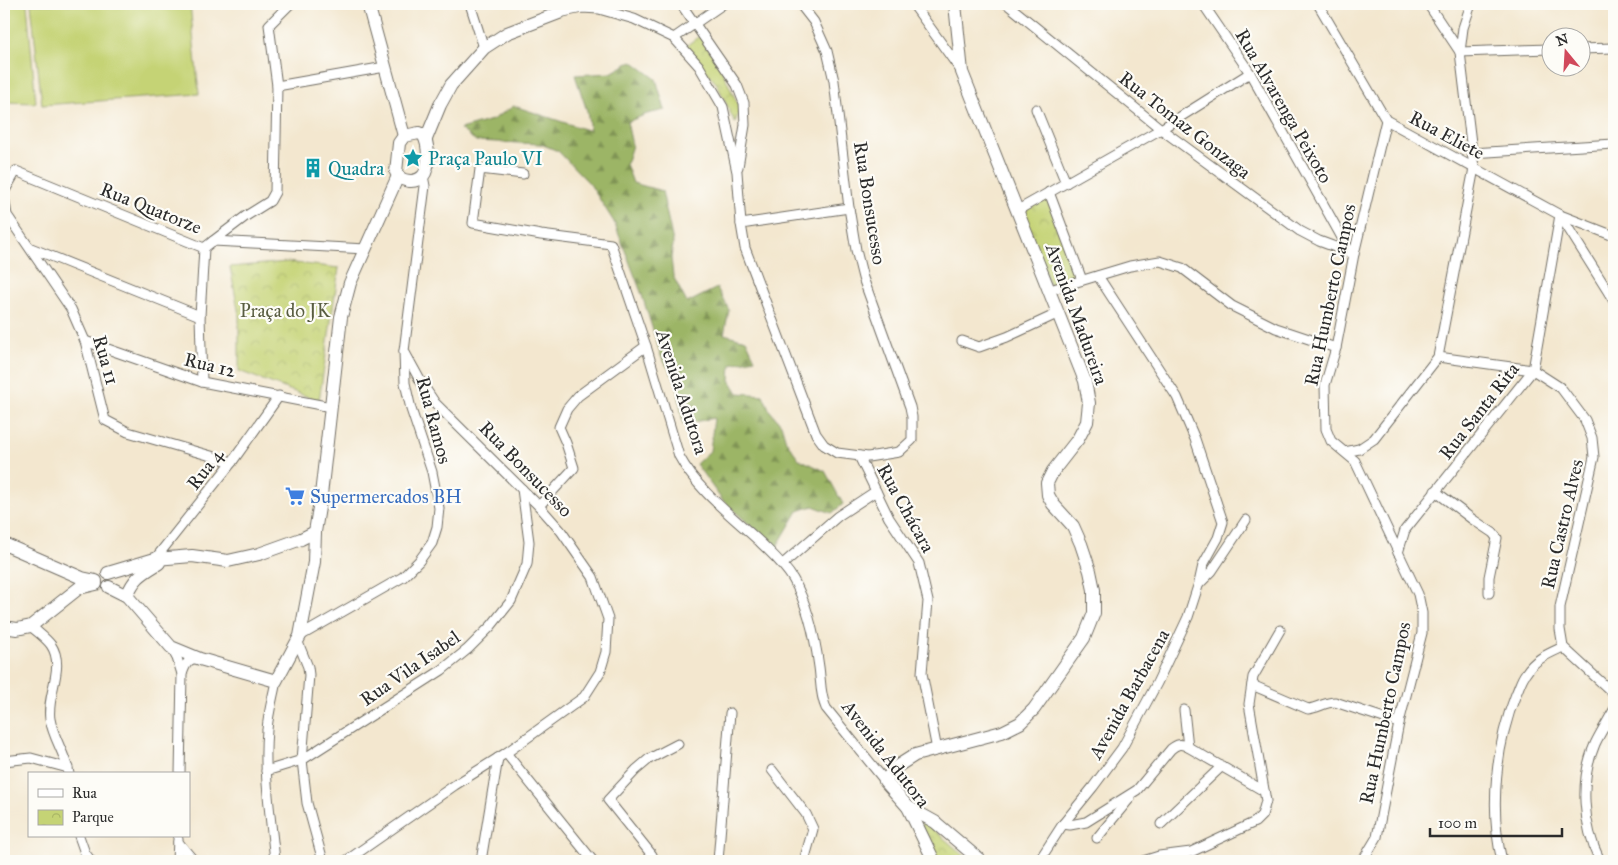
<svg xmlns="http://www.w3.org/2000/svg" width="1618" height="865" font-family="'IM FELL Great Primer',serif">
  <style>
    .forest { fill: url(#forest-firs); stroke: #647048 }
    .park { fill: url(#park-crowns); stroke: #787f50 }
    .garden { fill: #c5d375; stroke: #787f50 }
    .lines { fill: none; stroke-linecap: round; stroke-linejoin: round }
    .street-casing { stroke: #716d64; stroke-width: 11 }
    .secondary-casing { stroke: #716d64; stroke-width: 14 }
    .street { stroke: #fff; stroke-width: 9 }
    .secondary { stroke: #fff; stroke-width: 12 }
    .labels { text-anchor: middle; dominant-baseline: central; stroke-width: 4.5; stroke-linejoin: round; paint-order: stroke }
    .street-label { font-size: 19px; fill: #2b2b2b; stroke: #fdfcf7 }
    .culture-label { font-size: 19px; fill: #0d838f; stroke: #fdfcf7; text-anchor: start }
    .park-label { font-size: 19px; fill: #595d41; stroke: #fdfcf7 }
    .shop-label { font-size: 19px; fill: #366cbe; stroke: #fdfcf7; text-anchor: start }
  </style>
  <defs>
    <pattern id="forest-firs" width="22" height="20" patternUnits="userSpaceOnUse" patternTransform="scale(1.25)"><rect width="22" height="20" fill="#9cb566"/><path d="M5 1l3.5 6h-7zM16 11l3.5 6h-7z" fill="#7f9354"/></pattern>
    <pattern id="park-crowns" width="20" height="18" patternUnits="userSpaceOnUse" patternTransform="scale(1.25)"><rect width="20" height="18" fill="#c5d375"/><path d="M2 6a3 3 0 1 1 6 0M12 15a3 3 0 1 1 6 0" fill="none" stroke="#a9b565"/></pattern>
  </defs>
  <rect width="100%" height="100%" fill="#fdfcf7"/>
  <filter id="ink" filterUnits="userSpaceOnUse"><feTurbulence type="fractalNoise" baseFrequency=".02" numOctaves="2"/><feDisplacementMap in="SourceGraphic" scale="10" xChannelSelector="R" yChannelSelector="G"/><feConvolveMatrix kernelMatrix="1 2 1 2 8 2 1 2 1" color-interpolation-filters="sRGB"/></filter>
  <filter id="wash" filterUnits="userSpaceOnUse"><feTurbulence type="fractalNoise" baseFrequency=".0096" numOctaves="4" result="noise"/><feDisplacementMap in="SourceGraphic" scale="20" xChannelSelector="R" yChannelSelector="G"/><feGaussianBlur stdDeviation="1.12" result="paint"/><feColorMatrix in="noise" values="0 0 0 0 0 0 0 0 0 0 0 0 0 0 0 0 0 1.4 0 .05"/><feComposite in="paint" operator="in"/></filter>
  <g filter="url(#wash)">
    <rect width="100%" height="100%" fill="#f3e7cf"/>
    <!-- forest -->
    <path class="forest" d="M632,61L656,79L665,110L647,114L627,122L632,145L626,164L633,183L662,191L673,242L671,258L673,276L687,303L717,288L729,310L724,334L746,340L755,359L731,364L730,380L738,393L763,395L770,411L781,424L786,441L799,459L825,471L843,504L832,513L813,506L798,511L776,548L722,500L696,464L710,451L714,418L683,424L677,383L661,356L641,292L614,222L590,184L558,151L541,144L476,141L460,129L492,120L514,106L590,131L587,111L575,75L611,73Z"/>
    <!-- park -->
    <g class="park">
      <path d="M700,36L719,64L740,109L735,123L717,84L684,47Z"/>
      <path d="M1048,195L1080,279L1051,288L1021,210Z"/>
      <path d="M287,262L339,268L319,401L239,371V315L230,267Z"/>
      <path d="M920,823L928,825L966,857L962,861H937Z"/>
    </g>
    <!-- garden -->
    <g class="garden">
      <path d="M4,4H27L36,103L4,102Z"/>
      <path d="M31,4H190L199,94L42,105Z"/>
    </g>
  </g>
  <g filter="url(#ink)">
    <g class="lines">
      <defs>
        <g id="street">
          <path d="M470,4L484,48"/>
          <path d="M681,4L737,85L744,103L745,125L738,167"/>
          <path d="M913,4L962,72"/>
          <path d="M1007,4L1161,129L1300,231L1319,241L1354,254"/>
          <path d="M1203,4L1250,73L1350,252"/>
          <path d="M1318,4L1386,120L1560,215L1614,236"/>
          <path d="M559,13L582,8L599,9L634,19L674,38L699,66L723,107L737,172L741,224L745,248L816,434L824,445L837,453L868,457L899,452L912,440V417L910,407L863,278L856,250L849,208L834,81L827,51L814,22L800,4"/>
          <path d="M674,38L723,4"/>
          <path d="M1580,49L1614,48"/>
          <path d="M1460,52L1550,49"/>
          <path d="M1460,52L1463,28L1471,4"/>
          <path d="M277,86L385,67"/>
          <path d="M1036,109L1066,183"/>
          <path d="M1472,153L1614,144"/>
          <path d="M523,174L480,169L473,223L541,235L611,244L646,346L679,456C697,490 732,516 760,542C772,554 784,564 793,579C808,605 815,637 819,667C821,681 820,695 826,708L885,781"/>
          <path d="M4,192L16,171L204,248L213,241L366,249"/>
          <path d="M1049,192L1082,280"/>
          <path d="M4,197L7,215L71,309L85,341L105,420L128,432L232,462"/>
          <path d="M1018,210L1161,129L1250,73"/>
          <path d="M1560,215L1614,301"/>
          <path d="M741,224L849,208"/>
          <path d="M213,241L246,216L270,201L275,192L277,86L269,25L290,4"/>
          <path d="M31,248L200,316"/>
          <path d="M1050,290L1130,266L1160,261L1182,268L1232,306L1276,328L1336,348"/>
          <path d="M85,341L202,382L331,407"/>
          <path d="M962,341L979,347L1007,337L1059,313"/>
          <path d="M1438,357L1533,370L1561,388L1585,420L1592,438L1594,457L1560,607V629L1563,647L1614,694"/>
          <path d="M202,382L200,316L204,248"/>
          <path d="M1345,452L1359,449L1374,439L1438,357L1474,168L1460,52L1428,4"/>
          <path d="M859,456L889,518L919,563L928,601L922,673L937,750"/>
          <path d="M1435,491L1472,519L1493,533L1497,538L1489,577V593"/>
          <path d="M539,506L574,468L566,443L559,427L567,409L578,396L646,346"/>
          <path d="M1398,553L1405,530L1533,370L1560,215"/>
          <path d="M155,559L232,462L279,396"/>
          <path d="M783,564L838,516L876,491"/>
          <path d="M1200,583L1212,571L1246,520"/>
          <path d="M31,626C37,632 46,638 51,645C66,667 46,695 50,719C53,738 66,755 69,774"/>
          <path d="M300,636L403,577L419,561L432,543L437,527L439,508L432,472L411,409L405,383L404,351L425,186L423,176"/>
          <path d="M297,640L308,667L309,675L302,760L307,803L323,861"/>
          <path d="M171,647L177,658L182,674"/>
          <path d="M1252,685L1308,709C1318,708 1325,702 1335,702L1399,723"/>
          <path d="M1184,710L1188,747"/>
          <path d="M506,753L593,861"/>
          <path d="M4,761L31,758L68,768"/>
          <path d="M772,770L806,814L813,829L804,861"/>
          <path d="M266,771L302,760L442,670L468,649L491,626L511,601L527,564L529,542L522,489"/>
          <path d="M180,774L182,674C185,666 188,657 198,659"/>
          <path d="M1063,824L1070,825L1086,822L1137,790L1171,749C1177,744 1181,743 1188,747L1264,791"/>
          <path d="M1161,824L1222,766"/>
          <path d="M79,836L85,853L91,861"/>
          <path d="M1097,838L1130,798"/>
          <path d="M178,842L194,861"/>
          <path d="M177,861L178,839"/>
          <path d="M275,861C271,818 263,773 267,730C268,714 273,697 276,681"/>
          <path d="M346,861L455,785L506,753L584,697L600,672L606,652L608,619L593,577L561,531L539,506L435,403L421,382L404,351"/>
          <path d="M481,861L498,758"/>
          <path d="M650,861L652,855L608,800L636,770L649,759L678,744"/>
          <path d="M718,861L730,713"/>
          <path d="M1039,861L1063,824L1093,787L1122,748L1157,683L1188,617L1199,583L1203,565L1218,538L1223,522L1195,439L1177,397L1098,276"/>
          <path d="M1143,861L1159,856L1191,852L1255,822L1262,815L1266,801L1249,704L1253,677L1280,630"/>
          <path d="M1361,861L1365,857L1377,837L1399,723L1422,633V613L1418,594L1355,461L1331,441L1326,429L1325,385L1336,348L1354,254L1386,120"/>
          <path d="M1502,861C1489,809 1496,744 1516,694C1519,688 1521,679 1526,673C1535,659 1548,654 1563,647"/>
          <path d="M1600,861C1583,826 1579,781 1595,744C1600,733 1608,721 1614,710"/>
        </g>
        <g id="secondary">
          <path d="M368,4L404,136"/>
          <path d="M419,133L423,135C429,143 430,168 423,176C415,184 400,182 396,172L399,143L404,136Z"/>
          <path d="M426,139L440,105L451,85L484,48L507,33L559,13L560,4"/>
          <path d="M4,544L82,578L96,581"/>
          <path d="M108,573L155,559L168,558L192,556L228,561L259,554L301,539L315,532"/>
          <path d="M109,587L127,596L171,647L200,659L276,681L300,636L314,562L315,532L321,495L341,317L350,283L398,176"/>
          <path d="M127,596C134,577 143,573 159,563"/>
          <path d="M4,627L17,629L31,626L79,588L96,584"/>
          <path d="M908,807L935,822L981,861"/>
          <path d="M934,861L908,807L885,781L896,767L915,755L1002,732L1020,723L1034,709L1084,638L1094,613V590L1090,571L1081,544L1073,526L1053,504L1048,495L1047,483L1053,471L1078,439L1087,422L1089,403L1085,381L962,72L955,4"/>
        </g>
      </defs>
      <!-- street casing -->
      <use href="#street" class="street-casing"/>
      <!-- secondary casing -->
      <use href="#secondary" class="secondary-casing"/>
      <!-- street -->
      <use href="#street" class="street"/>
      <!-- secondary -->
      <use href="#secondary" class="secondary"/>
    </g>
  </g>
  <!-- icons -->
  <defs>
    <symbol id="sight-bare" viewBox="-9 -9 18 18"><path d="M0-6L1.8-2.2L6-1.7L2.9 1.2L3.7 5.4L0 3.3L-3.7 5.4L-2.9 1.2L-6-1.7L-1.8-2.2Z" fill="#0f9aa8" stroke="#fdfcf7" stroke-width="2.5" paint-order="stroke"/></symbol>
    <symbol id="building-bare" viewBox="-9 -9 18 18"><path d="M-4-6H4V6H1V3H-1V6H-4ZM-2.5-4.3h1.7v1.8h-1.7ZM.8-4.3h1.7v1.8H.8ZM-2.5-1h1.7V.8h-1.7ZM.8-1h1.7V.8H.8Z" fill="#0f9aa8" stroke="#fdfcf7" stroke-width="2.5" paint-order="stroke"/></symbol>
    <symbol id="supermarket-bare" viewBox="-9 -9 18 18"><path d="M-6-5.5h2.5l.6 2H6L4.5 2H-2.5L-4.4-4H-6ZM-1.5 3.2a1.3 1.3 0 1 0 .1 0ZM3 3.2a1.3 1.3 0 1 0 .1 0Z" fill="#3f7fe0" stroke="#fdfcf7" stroke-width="2.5" paint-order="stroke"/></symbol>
  </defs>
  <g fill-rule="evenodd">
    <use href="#sight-bare" x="399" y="144" width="28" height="28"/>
    <use href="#building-bare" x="299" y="154" width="28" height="28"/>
    <use href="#supermarket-bare" x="281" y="482" width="28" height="28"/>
  </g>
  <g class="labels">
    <!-- street labels -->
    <g class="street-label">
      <text transform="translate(1284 106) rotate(60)">Rua Alvarenga Peixoto</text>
      <text transform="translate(1185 125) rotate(38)">Rua Tomaz Gonzaga</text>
      <text transform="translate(1447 135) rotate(28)">Rua Eliete</text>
      <text transform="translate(870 203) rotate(81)">Rua Bonsucesso</text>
      <text transform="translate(151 208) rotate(22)">Rua Quatorze</text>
      <text transform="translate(1330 295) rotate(-78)">Rua Humberto Campos</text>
      <text transform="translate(1077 314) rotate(70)">Avenida Madureira</text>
      <text transform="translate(106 360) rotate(74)">Rua 11</text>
      <text transform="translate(210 365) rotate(14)">Rua 12</text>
      <text transform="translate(682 392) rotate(72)">Avenida Adutora</text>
      <text transform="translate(1479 411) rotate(-52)">Rua Santa Rita</text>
      <text transform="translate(434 420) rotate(75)">Rua Ramos</text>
      <text transform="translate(205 469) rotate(-52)">Rua 4</text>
      <text transform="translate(526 469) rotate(46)">Rua Bonsucesso</text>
      <text transform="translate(906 508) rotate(61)">Rua Chácara</text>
      <text transform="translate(1562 524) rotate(-77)">Rua Castro Alves</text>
      <text transform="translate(410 668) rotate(-35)">Rua Vila Isabel</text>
      <text transform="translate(1129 694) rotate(-61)">Avenida Barbacena</text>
      <text transform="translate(1385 713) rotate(-78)">Rua Humberto Campos</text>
      <text transform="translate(886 754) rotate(52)">Avenida Adutora</text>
    </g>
    <!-- culture labels -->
    <g class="culture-label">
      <text x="428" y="158">Praça Paulo VI</text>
      <text x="328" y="168">Quadra</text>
    </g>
    <!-- park labels -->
    <g class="park-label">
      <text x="285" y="310">Praça do JK</text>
    </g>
    <!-- shop labels -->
    <g class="shop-label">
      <text x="310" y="496">Supermercados BH</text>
    </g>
  </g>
  <!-- margin -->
  <rect width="1618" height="865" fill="none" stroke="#fdfcf7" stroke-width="20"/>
  <!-- legend -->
  <rect x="28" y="772" width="162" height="65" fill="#fdfcf7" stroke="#a9a8a5"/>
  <rect x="38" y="789" width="25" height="8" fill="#ffffff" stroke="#a9a8a5"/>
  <text x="72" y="798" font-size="15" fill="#2b2b2b">Rua</text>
  <rect x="38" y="810" width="25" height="15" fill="url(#park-crowns)" stroke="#a9a8a5"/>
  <text x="72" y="822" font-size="15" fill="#2b2b2b">Parque</text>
  <!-- north arrow -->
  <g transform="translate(1566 52) rotate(342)"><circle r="24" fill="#fdfcf7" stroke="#a9a8a5"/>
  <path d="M0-4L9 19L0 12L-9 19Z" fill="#d1495b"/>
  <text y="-8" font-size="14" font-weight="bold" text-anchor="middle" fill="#2b2b2b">N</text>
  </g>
  <!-- scale -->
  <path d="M1430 828v8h132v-8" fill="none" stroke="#2b2b2b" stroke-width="2.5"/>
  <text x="1438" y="828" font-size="15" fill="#2b2b2b" stroke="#fdfcf7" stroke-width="4" paint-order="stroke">100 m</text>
</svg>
